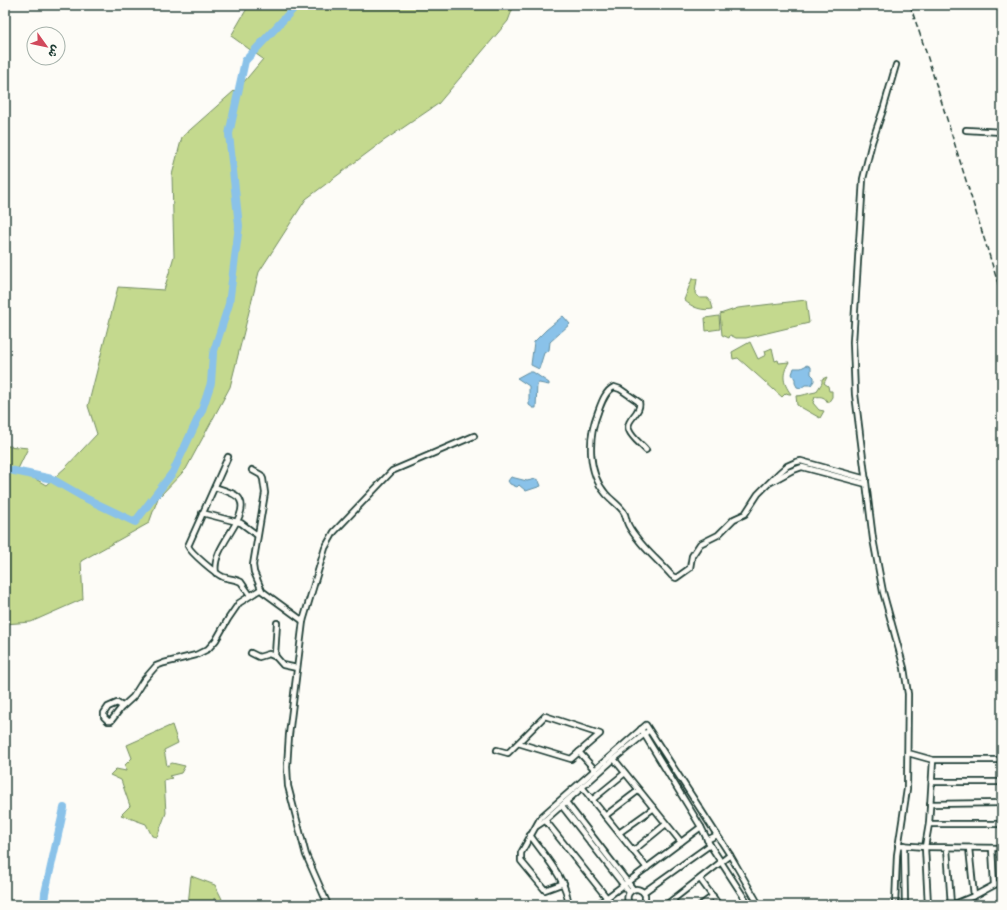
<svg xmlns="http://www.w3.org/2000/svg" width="1007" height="910" font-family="'Shantell Sans','Playpen Sans Arabic',sans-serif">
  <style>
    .green { fill: #c4d98e; stroke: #728b61 }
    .water { fill: #8ac2e9; stroke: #5f8da1 }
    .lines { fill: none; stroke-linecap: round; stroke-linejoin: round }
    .river { stroke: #8ac2e9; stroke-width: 8 }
    .minor-casing { stroke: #1f3d34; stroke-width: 8 }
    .minor { stroke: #fdfcf7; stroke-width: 4.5 }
    .rail { stroke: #1f3d34; stroke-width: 1.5; stroke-dasharray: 6 3; stroke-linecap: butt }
  </style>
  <rect width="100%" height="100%" fill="#fdfcf7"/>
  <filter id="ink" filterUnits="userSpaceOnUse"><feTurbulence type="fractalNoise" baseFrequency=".025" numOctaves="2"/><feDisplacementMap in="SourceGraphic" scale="8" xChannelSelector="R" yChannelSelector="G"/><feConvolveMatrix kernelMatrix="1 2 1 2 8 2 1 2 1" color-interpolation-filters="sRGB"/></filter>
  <g filter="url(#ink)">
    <!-- green -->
    <g class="green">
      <path d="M249,5H514L508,21L438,104L382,142L306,199L259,272L230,387L186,469L158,498L149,523L81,561L83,599L31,622L5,624V447L8,446L28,448L18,469L46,485L66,467L97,434L88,406L118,287L164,290L174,256L172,175L182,137L243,83L263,59L231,36Z"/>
      <path d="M692,279H697L695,293L697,296L700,298H708L711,302L713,309C702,311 693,308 684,300Z"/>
      <path d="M806,300L809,323L746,338H736L730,335L729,338L722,335L720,314L738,308Z"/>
      <path d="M719,316L720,329L706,331L705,318Z"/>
      <path d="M750,342L758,359L766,355L765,351L772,348L775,361L778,360L779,363L789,362C782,374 782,382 791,394H789L786,393L782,397L738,358L733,359L732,352Z"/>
      <path d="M827,377L824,383L828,386L829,391H832V397L828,403C825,397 822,396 815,397L813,403L819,410L824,411L820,418L797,405L796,396C803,396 808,393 816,392L822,383V379Z"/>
      <path d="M172,725L178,743L164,750L167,766L172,763L185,766L181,773L169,776L172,778L164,780L166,813L157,837L152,836L146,824L121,815L130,806L121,780L110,775L116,769L126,771L125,765L132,758L127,745Z"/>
      <path d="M191,876L215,885L222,899L219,902L214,898V902L217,905H188Z"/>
    </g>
    <!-- water -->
    <g class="water">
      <path d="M563,316L570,324L550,342L549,350L544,353L539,369L531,365L534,342L546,330Z"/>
      <path d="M807,365L811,367V374L814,377V381L811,385H805L801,388L797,387L795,383V379L792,374L794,368H801Z"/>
      <path d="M528,372H533L549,383V385L539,383L537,384L536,408H533L529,405V386L517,378Z"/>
      <path d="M511,477L527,481L536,479L539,481L541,486L526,491L519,485L517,487L510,484L508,481Z"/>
    </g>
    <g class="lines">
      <!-- river -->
      <g class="river">
        <path d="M5,469L52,479L85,498L135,522L173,472L202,410L211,383L213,354L229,304L239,226L229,134L245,61L295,7L309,5"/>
        <path d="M44,905L45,893L64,808"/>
      </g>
      <defs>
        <g id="minor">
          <path d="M966,130L1002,132"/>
          <path d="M646,450C641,444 632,438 629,430C625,419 642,413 639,402L620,389L614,387C605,391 601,404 598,412C588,437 587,472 606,494C611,500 618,504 623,511C626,515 626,518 627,522C629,528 633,533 637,538C647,552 661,563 672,576L676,578L690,568L692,556L700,544L718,535L734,519L745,514L758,494L779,473L787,466L796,462L801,461L866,479"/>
          <path d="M228,457L188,546C191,553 216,574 223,577C229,579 236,579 241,582L250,595"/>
          <path d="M252,470L261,475L263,479L265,493L253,565L254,572L262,591L303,621"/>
          <path d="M771,482L791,471L802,467L866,484"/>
          <path d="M215,487C222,490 237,493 240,500C250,518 210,548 216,573"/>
          <path d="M202,513L241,523L257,535"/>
          <path d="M251,653L259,657L269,654L276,657L283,665L297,668"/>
          <path d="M276,657L275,655L277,623"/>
          <path d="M122,706L117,703L108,707L104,713V717L108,721H111L121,708L133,697L143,681L156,666L164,663L196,655L208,649L216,640L228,619L239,603L261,589"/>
          <path d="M641,729L701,827L710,845L749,905"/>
          <path d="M497,750L508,753L545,716L600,734L571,759L518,743"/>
          <path d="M579,752L596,771"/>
          <path d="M908,753L933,760H1002"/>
          <path d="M614,759L681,842"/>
          <path d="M933,782H1002"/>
          <path d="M582,787L647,868"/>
          <path d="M592,800L625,773"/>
          <path d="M566,802L633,889"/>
          <path d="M930,804L1002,803"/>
          <path d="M562,806L629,892"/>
          <path d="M605,816L639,790"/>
          <path d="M545,820L607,898"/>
          <path d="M929,824H1002"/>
          <path d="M537,826L543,822L614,759L647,732"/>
          <path d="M619,833L654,808"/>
          <path d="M530,835C543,854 569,882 568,905"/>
          <path d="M707,840L717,835"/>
          <path d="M898,845L925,847L1002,848"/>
          <path d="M904,845L905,905"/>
          <path d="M947,848L951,905"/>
          <path d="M969,848L974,896"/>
          <path d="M992,848L994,885"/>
          <path d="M633,851L666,824"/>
          <path d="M700,879L719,905"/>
          <path d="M564,883L545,890L521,861V853L541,817L646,725L730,855L759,905"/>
          <path d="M644,892L710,845"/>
          <path d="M673,900L676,905"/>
          <path d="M328,905L306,855L288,786L287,767L289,735L303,621L325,548L334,532L392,471L474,436"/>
          <path d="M597,905L701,827"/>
          <path d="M630,905C621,893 638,882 645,895V901L643,905"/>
          <path d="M666,905L730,855"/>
          <path d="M701,905L713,896"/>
          <path d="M895,905L897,855L907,789L908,694L904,668L883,592L873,539L855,394L853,342L863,179L872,142L883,110L896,65"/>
          <path d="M928,905L925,847L929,824L933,760"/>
          <path d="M952,905L974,896L1002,881"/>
        </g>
      </defs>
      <!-- minor casing -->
      <use href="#minor" class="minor-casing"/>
      <!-- minor -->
      <use href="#minor" class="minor"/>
      <!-- rail -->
      <path class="rail" d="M910,5L926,52L1002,296"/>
    </g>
  </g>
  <!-- margin -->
  <rect width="1007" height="910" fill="none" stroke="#fdfcf7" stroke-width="20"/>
  <rect x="10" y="10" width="987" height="890" fill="none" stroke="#1f3d34" stroke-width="1.5" filter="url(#ink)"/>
  <!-- north arrow -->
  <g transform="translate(46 46) rotate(123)"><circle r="19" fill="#fdfcf7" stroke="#a4b0a9"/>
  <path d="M0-3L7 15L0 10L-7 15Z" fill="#d1495b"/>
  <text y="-6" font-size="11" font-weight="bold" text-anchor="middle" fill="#1f3d34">ش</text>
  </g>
</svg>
